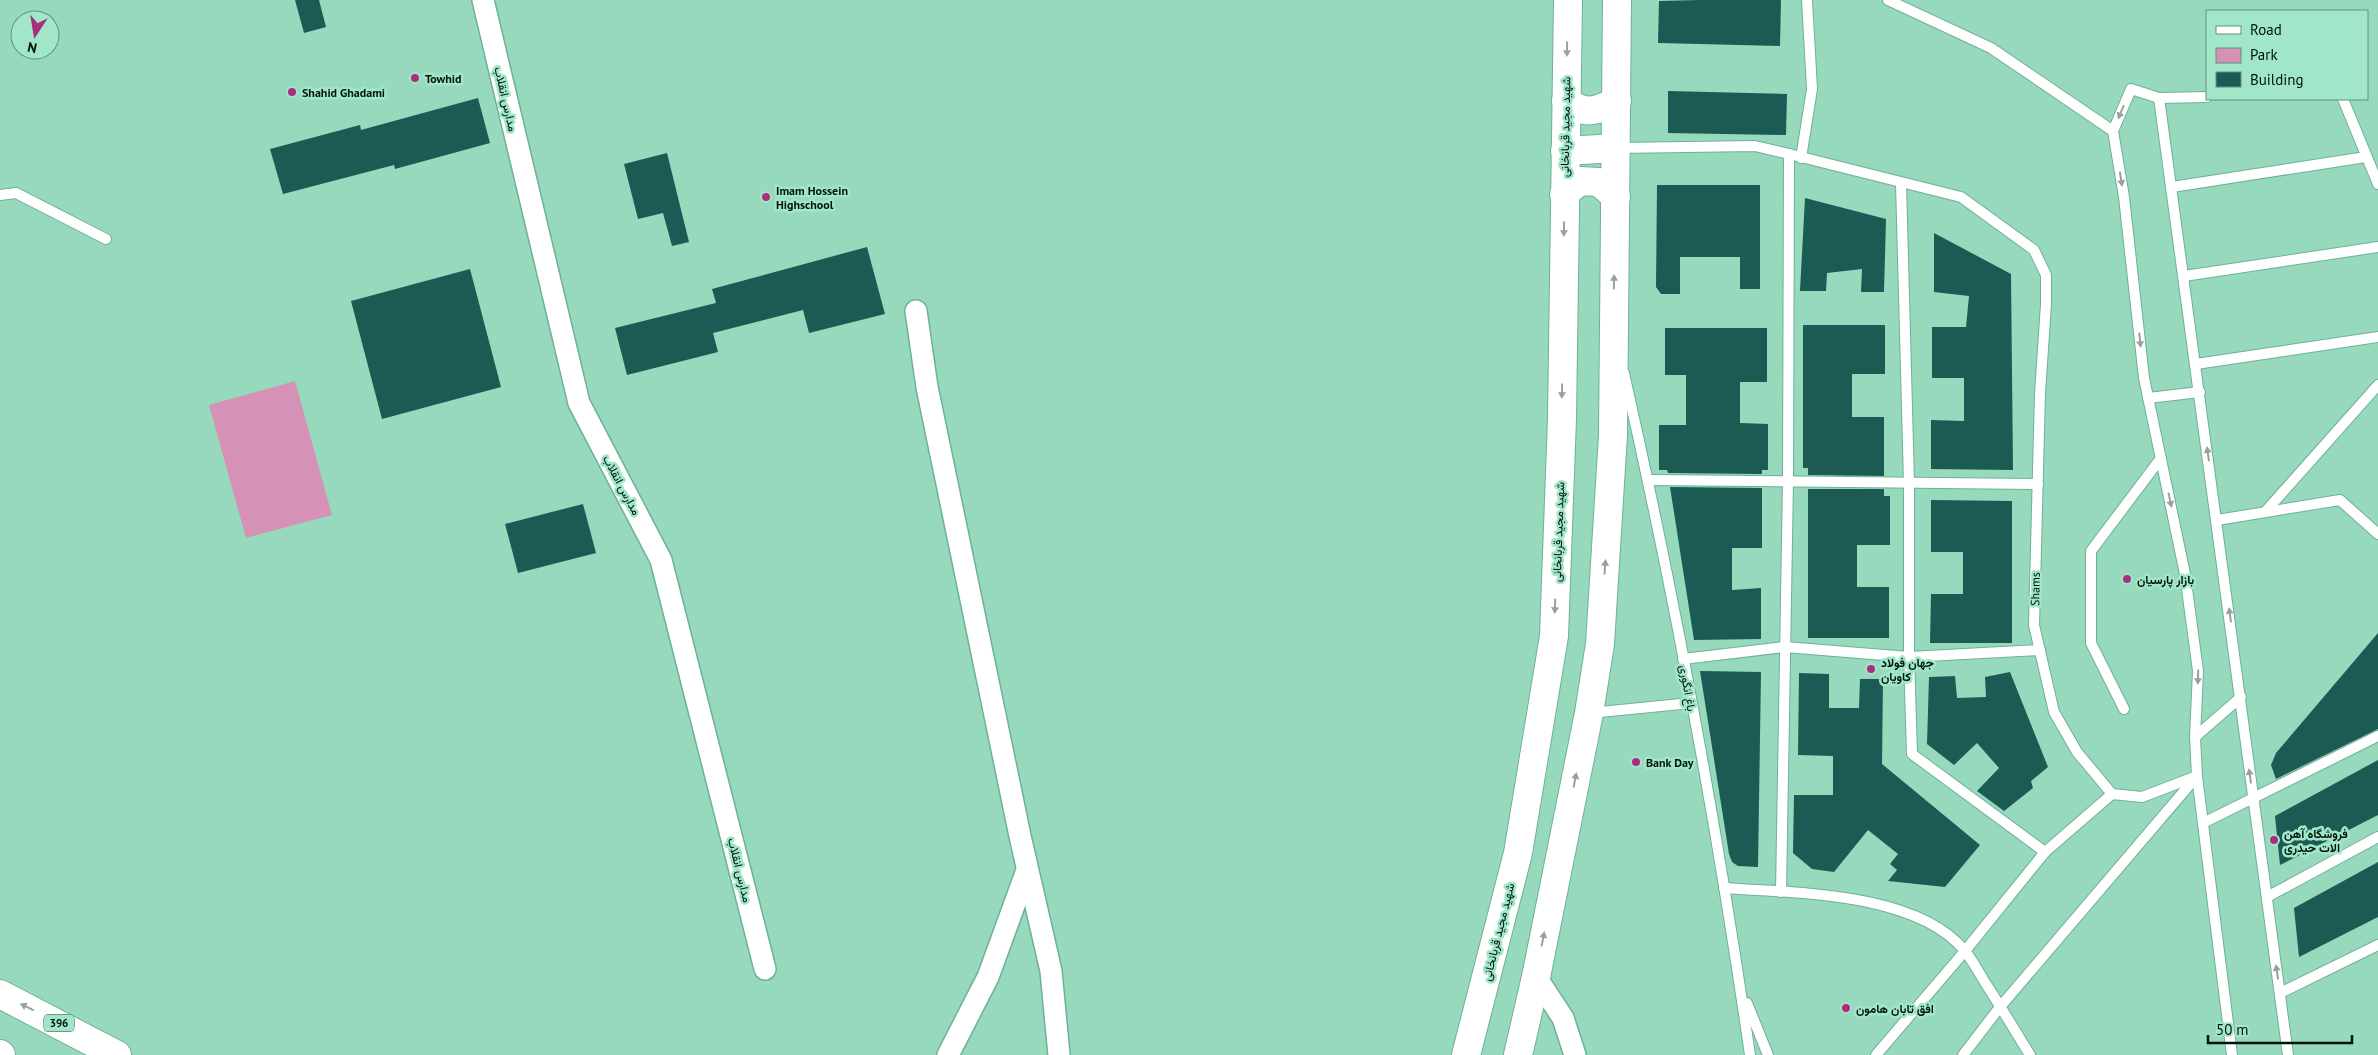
<svg xmlns="http://www.w3.org/2000/svg" width="2378" height="1055" font-family="'PT Sans',Vazirmatn,sans-serif">
  <style>
    .green { fill: #d592b6 }
    .building { fill: #1c5a54 }
    .lines { fill: none; stroke-linecap: round; stroke-linejoin: round }
    .service-casing { stroke: #6fb196; stroke-width: 12 }
    .minor-casing { stroke: #6fb196; stroke-width: 24 }
    .secondary-casing { stroke: #6fb196; stroke-width: 30 }
    .primary-casing { stroke: #6fb196; stroke-width: 30 }
    .service { stroke: #fff; stroke-width: 10 }
    .minor { stroke: #fff; stroke-width: 21 }
    .secondary { stroke: #fff; stroke-width: 28 }
    .primary { stroke: #fff; stroke-width: 28 }
    .oneway { fill: #99a19e }
    .poi-dot { fill: #ab2d7d; stroke: #a2e6c9; stroke-width: 2 }
    .labels { text-anchor: middle; dominant-baseline: central; stroke-width: 5; stroke-linejoin: round; paint-order: stroke }
    .shield { fill: #a2e6c9; stroke: #315445; stroke-width: 1 }
    .shield-label { font-size: 11px; font-weight: bold; fill: #00150c }
    .poi-label { font-size: 12px; font-weight: bold; fill: #00150c; stroke: #a2e6c9; text-anchor: start }
    .street-label { font-size: 12px; fill: #00150c; stroke: #a2e6c9 }
  </style>
  <rect width="100%" height="100%" fill="#96d9bc"/>
  <!-- green -->
  <path class="green" d="M295,381L332,515L246,538L209,405Z"/>
  <!-- building -->
  <g class="building">
    <path d="M295,0H319L326,27L304,33Z"/>
    <path d="M1700,0H1781L1780,46L1658,43L1659,1Z"/>
    <path d="M1668,91L1787,94L1786,135L1668,133Z"/>
    <path d="M478,98L490,143L395,169L394,165L283,194L270,149L360,125L361,130Z"/>
    <path d="M667,153L689,242L672,246L663,213L638,219L624,164Z"/>
    <path d="M1657,185H1760V289H1740V257H1680V294H1661L1656,287Z"/>
    <path d="M1805,198L1886,219L1884,292H1861L1862,269L1827,273L1826,291H1800Z"/>
    <path d="M1934,233L2011,274L2013,470L1931,469V420L1964,421V378H1932V327H1966L1969,296L1934,292Z"/>
    <path d="M867,247L885,314L809,333L803,310L713,333L718,352L627,375L615,328L716,303L712,289Z"/>
    <path d="M470,269L501,387L382,419L351,301Z"/>
    <path d="M1803,325H1885V374H1852V417H1884V476L1808,475V468H1803Z"/>
    <path d="M1665,328H1767V382H1740V423L1768,424V470H1762V474L1668,473L1667,470H1659V425H1686V375H1665Z"/>
    <path d="M1670,487L1762,488V548H1732V590L1761,588V639L1694,640Z"/>
    <path d="M1808,489H1884V496H1890V545H1857V587H1889V638H1808Z"/>
    <path d="M1931,500L2012,501V643H1930L1931,594H1963V552H1931Z"/>
    <path d="M583,504L596,553L518,573L505,524Z"/>
    <path d="M2378,633V729L2276,779L2271,765L2276,753Z"/>
    <path d="M1700,671L1761,672L1758,867L1738,866L1732,862L1729,854Z"/>
    <path d="M2010,672L2048,767L2031,781L2033,788L2004,811L1977,791L1999,768L1977,743L1954,765L1927,744L1929,677L1955,676L1957,698L1986,697L1985,677Z"/>
    <path d="M1799,673L1829,674V708H1859L1860,679H1883L1882,764L1980,845L1945,887L1888,881L1897,870L1890,864L1898,854L1868,830L1834,872L1812,869L1793,853L1794,795H1833V756L1798,755Z"/>
    <path d="M2378,760V815L2280,865L2275,816Z"/>
    <path d="M2378,862V917L2299,957L2294,908Z"/>
  </g>
  <g class="lines">
    <defs>
      <g id="service">
        <path d="M1888,0L1991,48L2113,131"/>
        <path d="M2207,97L2159,98L2131,89L2113,131L2124,197L2144,378L2185,574L2198,671L2195,737L2197,776L2232,1055"/>
        <path d="M2159,98L2288,1055"/>
        <path d="M2343,99L2378,184"/>
        <path d="M1617,148L1755,146L1789,154L1961,197L2034,250L2046,275V304L2040,393L2034,625L2054,712L2077,752L2112,794L2142,797L2197,776"/>
        <path d="M1801,158L1812,89L1807,0"/>
        <path d="M1901,183L1909,483V657L1912,754L2045,852"/>
        <path d="M2172,187L2366,157"/>
        <path d="M0,195L16,193L106,239"/>
        <path d="M2184,276L2378,247"/>
        <path d="M2196,364L2378,337"/>
        <path d="M1624,373C1675,598 1717,826 1750,1055"/>
        <path d="M2148,398L2200,392"/>
        <path d="M1648,480L2038,484"/>
        <path d="M2265,512L2378,385"/>
        <path d="M2217,520L2340,500L2378,534"/>
        <path d="M1683,659L1785,647L1909,657L2040,650"/>
        <path d="M2124,709L2091,643V551L2161,458"/>
        <path d="M1590,713L1691,703"/>
        <path d="M2195,737L2241,697"/>
        <path d="M2203,823L2378,736"/>
        <path d="M1724,888C1795,893 1917,892 1965,951C1973,961 1979,973 1986,984C2001,1007 2015,1031 2030,1055"/>
        <path d="M1781,892L1788,481L1789,154"/>
        <path d="M2267,897L2378,837"/>
        <path d="M2280,993L2378,945"/>
        <path d="M1747,1003L1768,1055"/>
        <path d="M1876,1055L1965,951L2045,852L2112,794"/>
        <path d="M1963,1055L2000,1007L2197,776"/>
      </g>
      <g id="minor">
        <path d="M483,0L579,403L661,560L765,969"/>
        <path d="M916,311L927,387L1020,836L1051,971L1059,1055"/>
        <path d="M1536,977L1563,1018L1575,1055"/>
        <path d="M948,1055L988,977L1027,870"/>
      </g>
      <g id="secondary">
        <path d="M1566,101C1586,116 1596,111 1617,101"/>
        <path d="M1565,151L1616,148"/>
        <path d="M1564,194L1580,181L1599,182L1616,197"/>
        <path d="M1466,1055L1518,853L1554,636L1562,418L1568,0"/>
        <path d="M1518,1055L1536,977L1589,713L1600,644L1613,435L1617,0"/>
      </g>
      <g id="primary">
        <path d="M0,994L117,1055"/>
        <path d="M0,1054L1,1055"/>
      </g>
    </defs>
    <!-- service casing -->
    <use href="#service" class="service-casing"/>
    <!-- minor casing -->
    <use href="#minor" class="minor-casing"/>
    <!-- secondary casing -->
    <use href="#secondary" class="secondary-casing"/>
    <!-- primary casing -->
    <use href="#primary" class="primary-casing"/>
    <!-- service -->
    <use href="#service" class="service"/>
    <!-- minor -->
    <use href="#minor" class="minor"/>
    <!-- secondary -->
    <use href="#secondary" class="secondary"/>
    <!-- primary -->
    <use href="#primary" class="primary"/>
  </g>
  <!-- one-way arrows -->
  <defs><path id="oneway-solid" d="M-6-.8H1V-3.2L6.5 0L1 3.2V.8H-6Z" transform="scale(1.25)"/></defs>
  <g class="oneway">
    <use href="#oneway-solid" transform="translate(1567 49) rotate(91)"/>
    <use href="#oneway-solid" transform="translate(2121 112) rotate(113)"/>
    <use href="#oneway-solid" transform="translate(2121 179) rotate(81)"/>
    <use href="#oneway-solid" transform="translate(1564 229) rotate(91)"/>
    <use href="#oneway-solid" transform="translate(1614 282) rotate(-89)"/>
    <use href="#oneway-solid" transform="translate(2140 340) rotate(84)"/>
    <use href="#oneway-solid" transform="translate(1562 391) rotate(91)"/>
    <use href="#oneway-solid" transform="translate(2208 454) rotate(-98)"/>
    <use href="#oneway-solid" transform="translate(2170 500) rotate(78)"/>
    <use href="#oneway-solid" transform="translate(1605 567) rotate(-86)"/>
    <use href="#oneway-solid" transform="translate(1555 606) rotate(92)"/>
    <use href="#oneway-solid" transform="translate(2230 615) rotate(-98)"/>
    <use href="#oneway-solid" transform="translate(2198 677) rotate(92)"/>
    <use href="#oneway-solid" transform="translate(2250 776) rotate(-98)"/>
    <use href="#oneway-solid" transform="translate(1575 780) rotate(-79)"/>
    <use href="#oneway-solid" transform="translate(1543 939) rotate(-79)"/>
    <use href="#oneway-solid" transform="translate(2277 972) rotate(-98)"/>
    <use href="#oneway-solid" transform="translate(27 1007) rotate(-154)"/>
  </g>
  <!-- markers -->
  <g class="poi-dot">
    <circle cx="415" cy="78" r="5"/>
    <circle cx="292" cy="92" r="5"/>
    <circle cx="766" cy="197" r="5"/>
    <circle cx="2127" cy="579" r="5"/>
    <circle cx="1871" cy="669" r="5"/>
    <circle cx="1636" cy="762" r="5"/>
    <circle cx="2274" cy="840" r="5"/>
    <circle cx="1846" cy="1008" r="5"/>
  </g>
  <g class="labels">
    <!-- shield labels -->
    <rect class="shield" x="44" y="1014.5" width="30" height="17" rx="4"/>
    <g class="shield-label">
      <text x="59" y="1023">396</text>
    </g>
    <!-- poi labels -->
    <g class="poi-label">
      <text x="425" y="78">Towhid</text>
      <text x="302" y="92">Shahid Ghadami</text>
      <text x="776" y="190">Imam Hossein<tspan x="776" dy="14">Highschool</tspan></text>
      <text x="2137" y="579">بازار پارسیان</text>
      <text x="1881" y="662">جهان فولاد<tspan x="1881" dy="14">کاویان</tspan></text>
      <text x="1646" y="762">Bank Day</text>
      <text x="2284" y="833">فروشگاه آهن<tspan x="2284" dy="14">الات حیدری</tspan></text>
      <text x="1856" y="1008">افق تابان هامون</text>
    </g>
    <!-- street labels -->
    <g class="street-label">
      <text transform="translate(506 99) rotate(77)">مدارس انقلاب</text>
      <text transform="translate(1565 127) rotate(-89)">شهید مجید قربانخانی</text>
      <text transform="translate(622 485) rotate(62)">مدارس انقلاب</text>
      <text transform="translate(1558 532) rotate(-88)">شهید مجید قربانخانی</text>
      <text transform="translate(2035 589) rotate(-89)">Shams</text>
      <text transform="translate(1688 688) rotate(80)">باغ انگوری</text>
      <text transform="translate(740 870) rotate(76)">مدارس انقلاب</text>
      <text transform="translate(1498 932) rotate(-76)">شهید مجید قربانخانی</text>
    </g>
  </g>
  <!-- legend -->
  <rect x="2206" y="10" width="162" height="90" fill="#a2e6c9" stroke="#61927d"/>
  <rect x="2216" y="26" width="25" height="8" fill="#ffffff" stroke="#61927d"/>
  <text x="2250" y="35" font-size="15" fill="#00150c">Road</text>
  <rect x="2216" y="48" width="25" height="15" fill="#d592b6" stroke="#61927d"/>
  <text x="2250" y="60" font-size="15" fill="#00150c">Park</text>
  <rect x="2216" y="72" width="25" height="15" fill="#1c5a54" stroke="#61927d"/>
  <text x="2250" y="85" font-size="15" fill="#00150c">Building</text>
  <!-- north arrow -->
  <g transform="translate(35 35) rotate(192)"><circle r="24" fill="#a2e6c9" stroke="#61927d"/>
  <path d="M0-4L9 19L0 12L-9 19Z" fill="#ab2d7d"/>
  <text y="-8" font-size="14" font-weight="bold" text-anchor="middle" fill="#00150c">N</text>
  </g>
  <!-- scale -->
  <path d="M2208 1035v8h144v-8" fill="none" stroke="#00150c" stroke-width="2.5"/>
  <text x="2216" y="1035" font-size="15" fill="#00150c" stroke="#a2e6c9" stroke-width="4" paint-order="stroke">50 m</text>
</svg>
